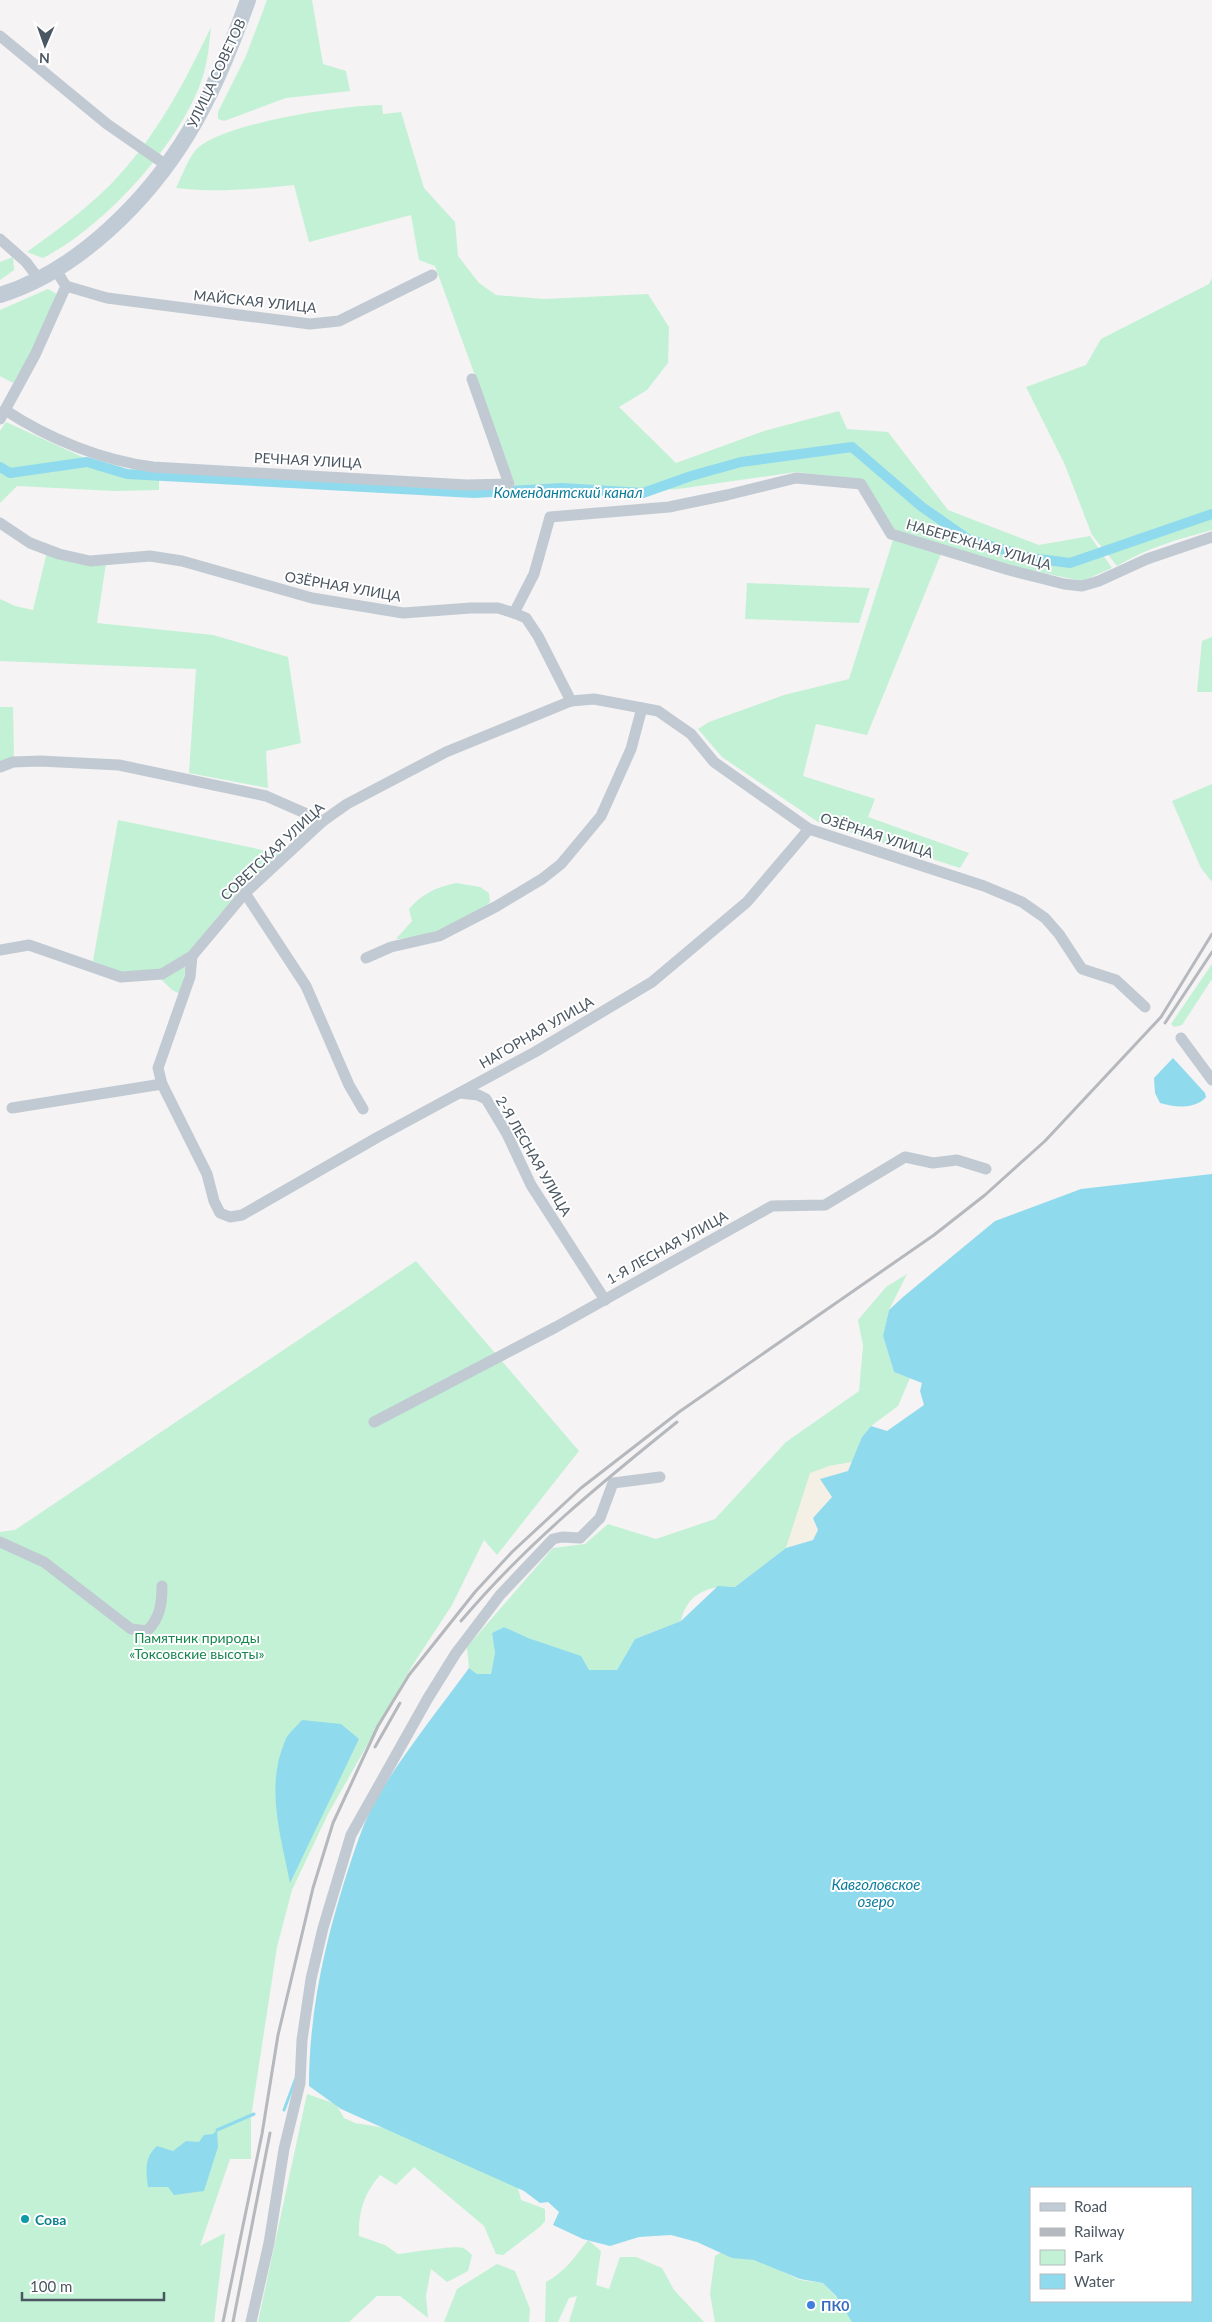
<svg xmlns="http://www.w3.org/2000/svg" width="1212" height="2322" font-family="Lato,sans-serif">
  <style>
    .green { fill: #c3f1d5 }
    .sand { fill: #f5f0e5 }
    .water { fill: #90daee; fill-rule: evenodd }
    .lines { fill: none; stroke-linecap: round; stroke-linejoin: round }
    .stream { stroke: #90daee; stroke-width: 3 }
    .canal { stroke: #90daee; stroke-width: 10 }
    .street { stroke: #c1cad2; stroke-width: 11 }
    .secondary { stroke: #c1cbd6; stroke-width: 16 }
    .rail { stroke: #b5b8bd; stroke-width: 3 }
    .culture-dot { fill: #0f9aa8; stroke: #fff; stroke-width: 2 }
    .shop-dot { fill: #3f7fe0; stroke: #fff; stroke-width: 2 }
    .labels { text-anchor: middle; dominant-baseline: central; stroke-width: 4; stroke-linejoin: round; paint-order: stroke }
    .street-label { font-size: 14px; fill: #4a5661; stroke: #fff }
    .park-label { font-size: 14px; fill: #17864f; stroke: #fff }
    .culture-label { font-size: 14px; font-weight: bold; fill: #0d838f; stroke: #fff; text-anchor: start }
    .shop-label { font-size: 14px; font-weight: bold; fill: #366cbe; stroke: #fff; text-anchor: start }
    .water-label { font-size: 15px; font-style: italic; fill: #0c7c9b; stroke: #fff }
  </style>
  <rect width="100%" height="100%" fill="#f5f3f3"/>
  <!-- green -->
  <g class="green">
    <path d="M267,0H312L323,64L346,71L350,91L286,98L224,121L218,119V112L246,56Z"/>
    <path d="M211,27C209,45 208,62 202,79C180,144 104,227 43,258L27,252C56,231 85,210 110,185C155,139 184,84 211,27Z"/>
    <path d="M382,105L383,114L401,112L424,188L455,222L458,256L479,283L496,295L544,299L648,294L669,327L668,363L647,390L619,407L676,463L764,431L839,411L847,429L888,432L948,510L1039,545L1090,536L1112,568L1082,581L1010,566L895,531L863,480L796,472L678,489L519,496L435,266L419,260L411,215L309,242L294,185C254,189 216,193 176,188C182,176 187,161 195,151C219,123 345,105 382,105Z"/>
    <path d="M13,257L14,270L0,280V262Z"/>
    <path d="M1212,278V530C1178,539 1147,548 1117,566L1092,535L1065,465L1026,387L1086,365L1101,339L1209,284Z"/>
    <path d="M48,289L57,294L31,353L13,383L0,376V310Z"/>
    <path d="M6,422L126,477H159V490L115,491L17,486L0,503V431Z"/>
    <path d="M893,540L941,554L867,735L816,724L803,776L875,799L868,817L969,853L960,868L818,822L722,757L698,729L709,722L784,695L849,679Z"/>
    <path d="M47,552L106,563L97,623L213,635L288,657L301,743L266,751L268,788L189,773L196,669L0,661V599L15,606L33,610Z"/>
    <path d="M747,583L870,588L859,623L745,619Z"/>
    <path d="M1212,637V692H1197L1202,641Z"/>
    <path d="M0,707H13L14,757L0,763Z"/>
    <path d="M1212,784V882L1201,868L1172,801Z"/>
    <path d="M118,820L282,854L219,915L189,953L180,994L172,990L159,977L122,973L93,961Z"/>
    <path d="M456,883L480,887L489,893L490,902C467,925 427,938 396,939L412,921L409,909C422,894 436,887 456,883Z"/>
    <path d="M1212,964V979L1182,1025L1174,1027L1171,1024Z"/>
    <path d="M416,1261L579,1451L497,1555L484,1540L452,1605L412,1666L328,1814L292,1890L277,1947L251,2117V2159H230L200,2246L225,2233L214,2322H0V1532L15,1530Z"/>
    <path d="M907,1274L889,1310L883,1336L894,1372L910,1378L898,1406L871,1426L862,1437L853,1462L829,1466L796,1521L786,1548L735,1587C709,1585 687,1593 681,1621L635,1639L617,1670H589L504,1627L492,1633L495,1653L491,1674H477L469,1668L467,1647L553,1548L585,1544L608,1524L656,1539L715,1519L786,1442L859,1391L863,1346L858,1320L886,1287Z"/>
    <path d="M307,2094L336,2104L344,2118L355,2123L385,2128L514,2171L521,2200L545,2209V2221L541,2226L503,2255L496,2254L484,2226L414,2167L396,2185L380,2175C364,2193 358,2213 359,2236L385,2245L398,2254C410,2253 454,2245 463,2248C466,2249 470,2253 472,2255L468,2271L447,2282L431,2269L426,2296L428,2318L400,2296H377L349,2322H258Z"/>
    <path d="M588,2240L601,2251L596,2285L609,2289L620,2257H636L662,2268L674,2290L704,2322H569L577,2296L569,2298L558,2322H545L546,2282C565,2272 575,2257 588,2240Z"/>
    <path d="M725,2250L755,2259L800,2280L823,2283L836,2297L853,2322H715L710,2294L715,2256Z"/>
    <path d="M497,2264L515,2271L530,2309L529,2322H444L457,2289Z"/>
  </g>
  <!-- sand -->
  <path class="sand" d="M853,1462L832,1497L813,1518L818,1530L813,1540L786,1548L810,1473L829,1466Z"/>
  <!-- water -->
  <g class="water">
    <path d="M1173,1058L1205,1093L1206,1097C1195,1110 1174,1107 1160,1103L1155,1093L1154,1078Z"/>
    <path d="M1212,1174V2322H852L836,2296L823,2283L800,2279L754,2260L732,2258L697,2242L671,2235L639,2237L610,2246L583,2239L553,2225L559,2212L548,2202L540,2203L524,2191L341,2109L309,2086C309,2009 326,1937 350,1864C358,1840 367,1813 381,1791C407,1749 439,1709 469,1668L477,1674H491L495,1653L492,1633L504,1627L528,1638L581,1656L589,1670H617L635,1639L681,1621L718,1586L735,1587L786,1548L813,1540L818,1530L813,1518L832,1497L820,1479L848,1471L862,1437L871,1426L887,1431L924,1405L920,1391L922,1383L894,1372L883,1336L889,1310L903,1297L995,1221L1081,1189ZM1031,2188H1191V2301H1031Z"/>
    <path d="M302,1720L341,1724L359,1739L290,1883C281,1836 265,1787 285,1741C288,1733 297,1726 302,1720Z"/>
    <path d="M217,2130L218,2147L204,2191L174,2195L168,2187H148C146,2170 144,2158 157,2146L173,2151L186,2141L199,2142L204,2135L213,2134Z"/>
  </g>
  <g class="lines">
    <!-- stream -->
    <g class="stream">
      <path d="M284,2110L296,2078"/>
      <path d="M217,2130L254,2114"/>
    </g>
    <!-- canal -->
    <path class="canal" d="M0,467L10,473L87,462L127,474L474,493L562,488L643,493L691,476L741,462L852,447L922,507L968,539L1031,558L1070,563L1212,514"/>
    <!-- street -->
    <g class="street">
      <path d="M0,36L107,124L166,165"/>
      <path d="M0,239L26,262L39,279"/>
      <path d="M66,286L107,298L310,324L339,321L432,275"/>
      <path d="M5,410C49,439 101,460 153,467L467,485L509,484L472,379"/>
      <path d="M0,419L35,355L66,286L55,269"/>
      <path d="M0,523L30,543L59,554L90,561L150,556L182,561L312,598L403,613L471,608H498L514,613L526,618L538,636L571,701L594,699L658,711L691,734L714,762L809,829L984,886L1022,902L1045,918L1059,934L1082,969L1116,980L1145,1007"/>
      <path d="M514,613L534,574L550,517L669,507L727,495L796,478L861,484L891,534L1009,570L1064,584L1082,586L1099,581L1147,559L1212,537"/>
      <path d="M0,767L13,762L40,761L119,765L266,796L323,821"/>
      <path d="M245,893L306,986L349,1085L363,1109"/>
      <path d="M0,950L29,945L121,977L162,974L192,956L245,893L323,821L347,804L446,752L571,701"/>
      <path d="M366,958L391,947L439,936L497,906L542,879L561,864L601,816L631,749L642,708"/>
      <path d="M1181,1038L1212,1080"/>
      <path d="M162,1084L158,1068L190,977L192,956"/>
      <path d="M460,1093L478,1095L486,1099L507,1134L531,1185L605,1300"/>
      <path d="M12,1108L162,1084L207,1174L214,1201L220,1213L230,1217L242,1215L378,1137L535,1052L652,982L747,902L809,829"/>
      <path d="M374,1422L556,1327L772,1206L825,1205L905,1157L933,1163L957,1160L986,1169"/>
      <path d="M0,1542L44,1562L131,1629L147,1631C160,1618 162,1604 162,1586"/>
      <path d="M251,2322L269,2243L284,2149L300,2083L302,2040L311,1979L323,1928L351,1835L428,1698L456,1653L500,1595L553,1539L562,1537L580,1538L600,1518L613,1483L660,1477"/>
    </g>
    <!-- secondary -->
    <path class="secondary" d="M0,295C78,271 148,200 189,132C214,91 232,45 248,0"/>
    <!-- rail -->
    <g class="rail">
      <path d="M1165,1023L1212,952"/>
      <path d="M461,1621C525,1545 600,1484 677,1422"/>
      <path d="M375,1747L400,1703"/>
      <path d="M223,2322L262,2134L278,2035L313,1888L333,1823L378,1726L409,1675L475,1592L512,1552L581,1488L679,1412L934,1235L985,1195L1045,1141L1161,1017L1212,934"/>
      <path d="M233,2322L270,2133"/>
    </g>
  </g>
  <!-- markers -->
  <circle class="culture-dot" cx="25" cy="2219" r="5"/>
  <circle class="shop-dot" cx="811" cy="2305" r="5"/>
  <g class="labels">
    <!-- street labels -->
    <g class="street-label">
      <text transform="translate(216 73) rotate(-65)">УЛИЦА СОВЕТОВ</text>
      <text transform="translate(255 301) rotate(6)">МАЙСКАЯ УЛИЦА</text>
      <text transform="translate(308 460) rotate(3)">РЕЧНАЯ УЛИЦА</text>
      <text transform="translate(979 544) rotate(16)">НАБЕРЕЖНАЯ УЛИЦА</text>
      <text transform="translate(343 586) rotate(10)">ОЗЁРНАЯ УЛИЦА</text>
      <text transform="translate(877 835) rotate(18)">ОЗЁРНАЯ УЛИЦА</text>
      <text transform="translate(272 851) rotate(-43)">СОВЕТСКАЯ УЛИЦА</text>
      <text transform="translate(536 1032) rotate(-30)">НАГОРНАЯ УЛИЦА</text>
      <text transform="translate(534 1156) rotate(60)">2-Я ЛЕСНАЯ УЛИЦА</text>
      <text transform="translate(667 1247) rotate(-29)">1-Я ЛЕСНАЯ УЛИЦА</text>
    </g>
    <!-- park labels -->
    <g class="park-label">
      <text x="197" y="1637">Памятник природы<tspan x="197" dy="16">«Токсовские высоты»</tspan></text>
    </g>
    <!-- culture labels -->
    <g class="culture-label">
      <text x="35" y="2219">Сова</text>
    </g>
    <!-- shop labels -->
    <g class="shop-label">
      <text x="821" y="2305">ПК0</text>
    </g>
    <!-- water labels -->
    <g class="water-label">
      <text x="568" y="492">Комендантский канал</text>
      <text x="876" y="1884">Кавголовское<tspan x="876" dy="17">озеро</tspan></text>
    </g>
  </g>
  <!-- legend -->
  <rect x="1030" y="2187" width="162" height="115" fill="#ffffff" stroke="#b7bbc0"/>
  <rect x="1040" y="2203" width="25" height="8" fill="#c1cbd6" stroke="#b7bbc0"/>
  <text x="1074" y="2212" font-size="15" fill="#4a5661">Road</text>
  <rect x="1040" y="2228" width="25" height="8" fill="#b5b8bd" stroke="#b7bbc0"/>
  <text x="1074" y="2237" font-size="15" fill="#4a5661">Railway</text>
  <rect x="1040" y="2250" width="25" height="15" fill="#c3f1d5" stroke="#b7bbc0"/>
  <text x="1074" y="2262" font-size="15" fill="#4a5661">Park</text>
  <rect x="1040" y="2274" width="25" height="15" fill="#90daee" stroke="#b7bbc0"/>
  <text x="1074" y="2287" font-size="15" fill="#4a5661">Water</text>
  <!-- north arrow -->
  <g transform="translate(45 45) rotate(182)" stroke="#ffffff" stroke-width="4" paint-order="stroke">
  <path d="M0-4L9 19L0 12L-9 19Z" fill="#4a5661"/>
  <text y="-8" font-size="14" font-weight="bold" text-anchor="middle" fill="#4a5661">N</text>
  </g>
  <!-- scale -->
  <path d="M22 2292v8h142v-8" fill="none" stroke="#4a5661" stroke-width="2.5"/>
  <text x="30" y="2292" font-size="15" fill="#4a5661" stroke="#ffffff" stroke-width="4" paint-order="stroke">100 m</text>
</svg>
